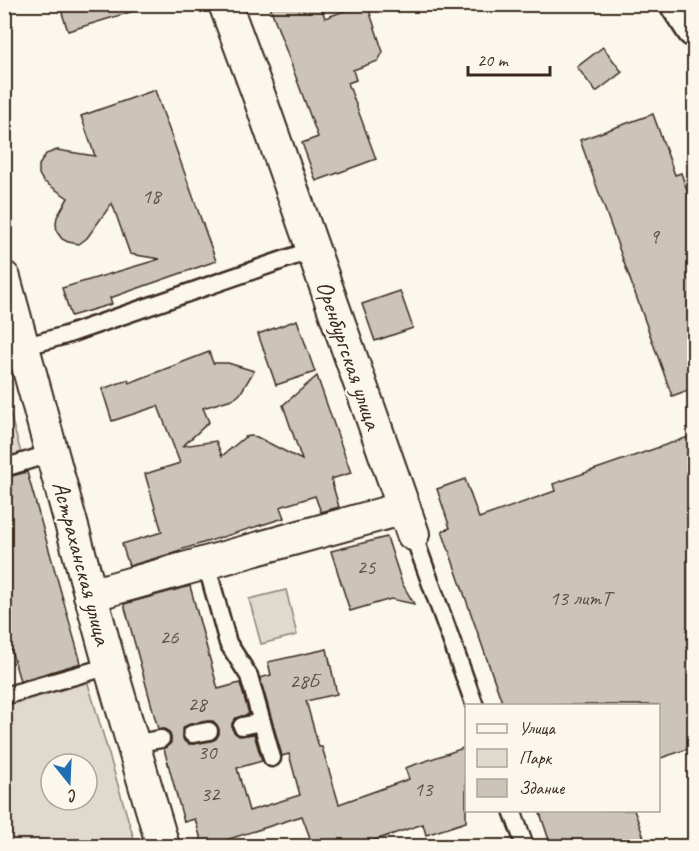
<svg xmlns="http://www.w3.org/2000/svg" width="699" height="851" font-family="Caveat,sans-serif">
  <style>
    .green { fill: #dfd9ce; stroke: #8d8276; stroke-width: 1.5; fill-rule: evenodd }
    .building { fill: #ccc4b9; stroke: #3b2a1e; stroke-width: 1.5; fill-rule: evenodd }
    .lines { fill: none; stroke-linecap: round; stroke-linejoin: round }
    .lane-casing { stroke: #3b2a1e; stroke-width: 21 }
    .street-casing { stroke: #3b2a1e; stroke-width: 36 }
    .secondary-casing { stroke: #3b2a1e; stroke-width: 38 }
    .lane { stroke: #fbf7ec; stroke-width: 16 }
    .street { stroke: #fbf7ec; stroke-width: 32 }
    .secondary { stroke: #fbf7ec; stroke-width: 33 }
    .labels { text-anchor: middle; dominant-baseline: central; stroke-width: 5; stroke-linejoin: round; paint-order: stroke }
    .number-label { font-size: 21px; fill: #5f5045 }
    .street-label { font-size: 24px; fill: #3b2a1e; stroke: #fbf7ec }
  </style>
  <rect width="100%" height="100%" fill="#fbf7ec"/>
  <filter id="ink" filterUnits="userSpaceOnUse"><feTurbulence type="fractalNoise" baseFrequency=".0167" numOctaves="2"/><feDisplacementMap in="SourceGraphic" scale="12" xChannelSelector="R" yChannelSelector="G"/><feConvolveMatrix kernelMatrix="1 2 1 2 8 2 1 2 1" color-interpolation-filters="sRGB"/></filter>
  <g filter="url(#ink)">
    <!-- green -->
    <g class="green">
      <path d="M4,392L21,453L5,458H4Z"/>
      <path d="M286,590L297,635L261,644L249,599Z"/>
      <path d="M87,680L136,846H5V702ZM51,764H87V800H51Z"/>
    </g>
    <!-- building -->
    <g class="building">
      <path d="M59,4H136L137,10L68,31Z"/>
      <path d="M269,4H320L325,18L358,6L369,10L383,52L378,61L353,70L356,80L348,83L376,159L316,181L302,143L318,137Z"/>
      <path d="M603,47L622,72L596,92L577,67Z"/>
      <path d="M155,90L216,261L110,298L112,304L71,316L62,288L160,259L130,254L112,203L87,238L79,244L68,242L62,239L57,232L56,223L57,217L68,198L43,181L39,174V165L46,154L57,150L95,156L81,116Z"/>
      <path d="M653,114L675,175L681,173L694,210V388L672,396L580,140Z"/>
      <path d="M400,291L413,328L375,341L362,304Z"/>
      <path d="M297,320L315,372L276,385L258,334Z"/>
      <path d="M209,352L213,363H228L254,371L240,394L235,398L203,408L209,422L183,446L216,441L222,456L245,437L251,436L257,437L302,460L283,405L317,376L351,473L331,479L339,507L321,512L315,496L280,507L284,518L180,550V551L129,566L122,544L162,532L145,474L180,463L158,406L112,421L102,389L128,380L129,383Z"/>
      <path d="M694,435V747L658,759V705H503L442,531L450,528L437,489L465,479L479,518L555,491L553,484Z"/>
      <path d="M27,472L81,663L20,681L4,626V478Z"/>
      <path d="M387,537L402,583L414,604L391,599L350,611L331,551Z"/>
      <path d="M190,586L218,689L240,683L249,714L236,718L232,723V729L235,733L239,736L254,734L262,761L237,768L249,811L300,795L289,754L282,756L260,678L271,675L268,662L327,649L337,694L306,701L319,747H322L339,804L409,779L405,768L466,747V822L426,835L423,824L357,846H313L302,816L207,846H203L195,819L184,822L164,749L171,743V737L169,732L165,729H158L124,604ZM207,721H213L217,725L219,729V734L216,739L211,741L194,744H189L184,741L182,735V730L185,726L190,724Z"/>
      <path d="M539,810H634L647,846H551Z"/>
    </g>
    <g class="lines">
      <defs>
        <g id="lane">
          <path d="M23,347L66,335L312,250"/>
          <path d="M4,468L52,453"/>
          <path d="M413,534L475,706"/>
          <path d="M206,563L228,643L249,676L272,758"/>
          <path d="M4,696L110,666"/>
          <path d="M242,726L262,722"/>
          <path d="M192,734L209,731"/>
          <path d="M132,744L161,739"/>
          <path d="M512,810L525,846"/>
        </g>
        <g id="street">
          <path d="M225,4L258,93L413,534"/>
          <path d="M4,278L110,666L163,846"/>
          <path d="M90,595L404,508"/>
        </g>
        <path id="secondary" d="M677,4L694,30"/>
      </defs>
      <!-- lane casing -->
      <use href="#lane" class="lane-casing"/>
      <!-- street casing -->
      <use href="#street" class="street-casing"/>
      <!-- secondary casing -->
      <use href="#secondary" class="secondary-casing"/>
      <!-- lane -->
      <use href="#lane" class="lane"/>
      <!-- street -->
      <use href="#street" class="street"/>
      <!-- secondary -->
      <use href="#secondary" class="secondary"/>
    </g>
  </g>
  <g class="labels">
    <!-- number labels -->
    <g class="number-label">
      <text x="151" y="196">18</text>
      <text x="654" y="236">9</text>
      <text x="366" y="567">25</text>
      <text x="580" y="598">13 литТ</text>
      <text x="169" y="637">26</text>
      <text x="304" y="681">28Б</text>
      <text x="197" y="704">28</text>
      <text x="207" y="752">30</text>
      <text x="423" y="789">13</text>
      <text x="210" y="794">32</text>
    </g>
    <!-- street labels -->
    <g class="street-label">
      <text transform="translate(349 355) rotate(71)">Оренбургская улица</text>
      <text transform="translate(82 563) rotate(75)">Астраханская улица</text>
    </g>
  </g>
  <!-- margin -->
  <rect width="699" height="851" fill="none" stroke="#fbf7ec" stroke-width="24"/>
  <rect x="12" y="12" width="675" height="827" fill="none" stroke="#3b2a1e" stroke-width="2" filter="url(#ink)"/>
  <!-- legend -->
  <rect x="465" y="704" width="195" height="108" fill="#fbf7ec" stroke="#aea59a" stroke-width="1.5"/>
  <rect x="477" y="724" width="30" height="9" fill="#fbf7ec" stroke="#aea59a" stroke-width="1.5"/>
  <text x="519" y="734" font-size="18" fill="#3b2a1e">Улица</text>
  <rect x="477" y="749" width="30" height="18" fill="#dfd9ce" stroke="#aea59a" stroke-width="1.5"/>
  <text x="519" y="764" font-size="18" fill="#3b2a1e">Парк</text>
  <rect x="477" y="779" width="30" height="18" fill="#ccc4b9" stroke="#aea59a" stroke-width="1.5"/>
  <text x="519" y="794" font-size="18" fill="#3b2a1e">Здание</text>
  <!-- north arrow -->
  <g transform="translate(69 782) rotate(162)"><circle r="28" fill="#fbf7ec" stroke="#aea59a" stroke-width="1.5"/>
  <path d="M0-4.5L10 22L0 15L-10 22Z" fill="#1f6fb2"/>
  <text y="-9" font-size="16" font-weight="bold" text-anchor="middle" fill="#3b2a1e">С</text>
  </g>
  <!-- scale -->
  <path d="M468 66v9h82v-9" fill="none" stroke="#3b2a1e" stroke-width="3"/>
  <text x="477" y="66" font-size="18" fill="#3b2a1e" stroke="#fbf7ec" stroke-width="4.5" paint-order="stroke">20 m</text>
</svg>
